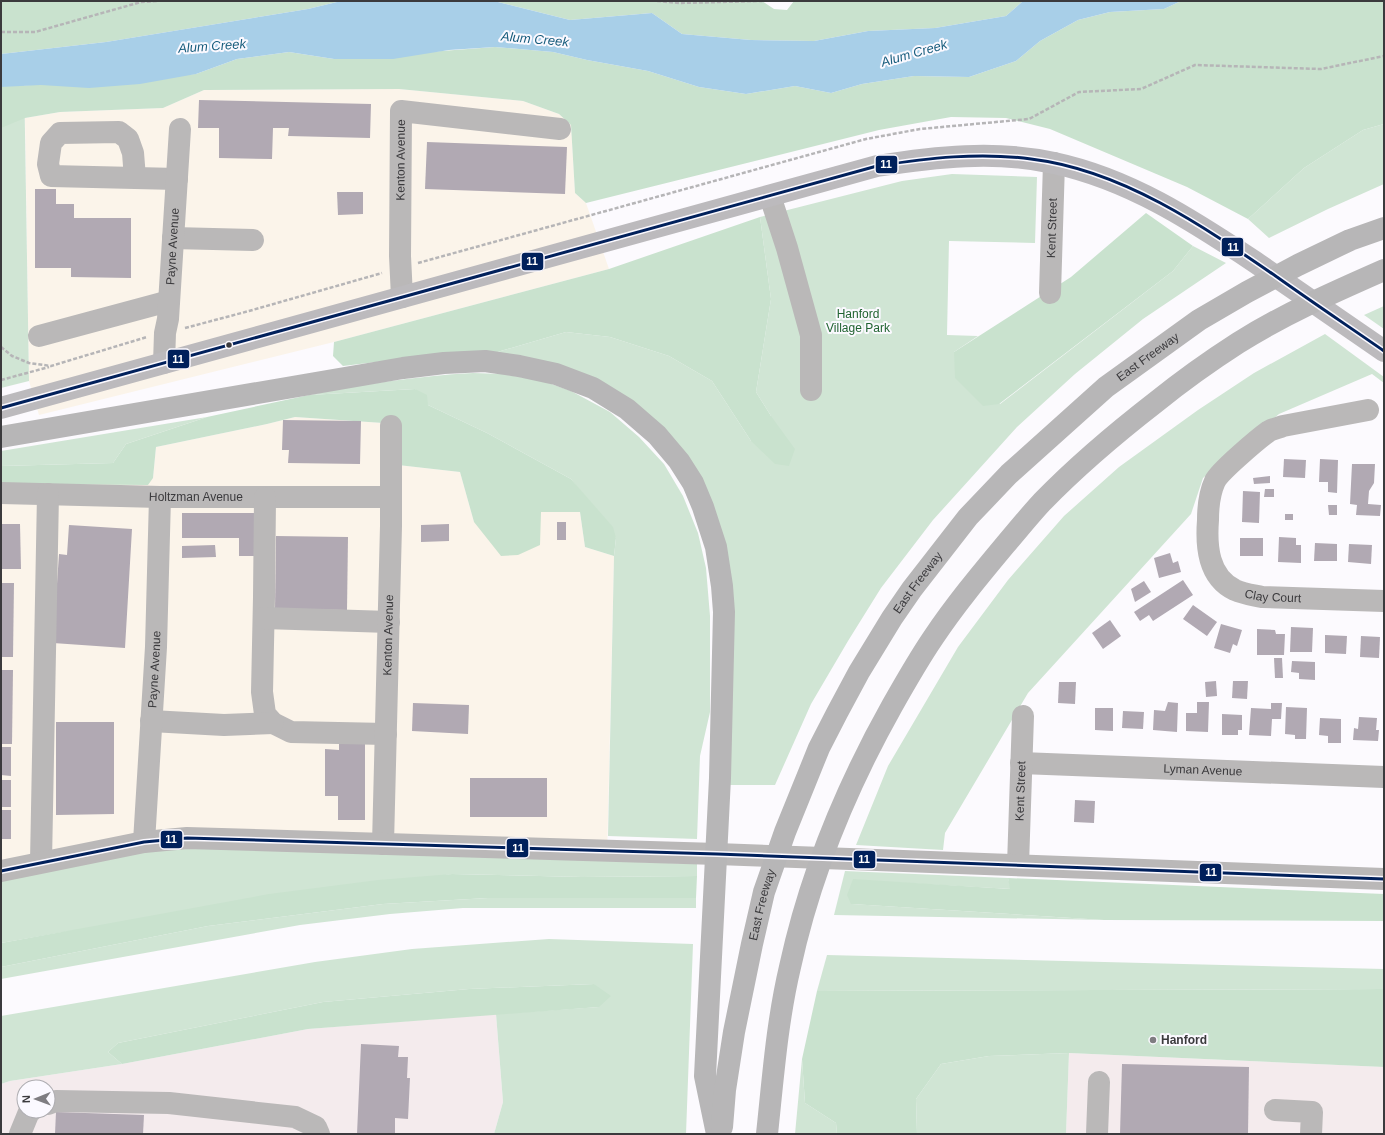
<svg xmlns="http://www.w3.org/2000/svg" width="1385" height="1135" font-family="Arial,sans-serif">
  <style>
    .commercial { fill: #fbf4ea }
    .industrial { fill: #f4ebed; fill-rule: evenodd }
    .green { fill: #d0e5d4 }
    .forest { fill: #c9e2ce }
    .water { fill: #a8cfe8 }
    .building { fill: #b1a9b3 }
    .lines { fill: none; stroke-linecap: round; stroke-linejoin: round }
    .path { stroke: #b6b5b7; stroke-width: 2.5; stroke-dasharray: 4 2; stroke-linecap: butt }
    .minor { stroke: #bab8b8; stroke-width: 22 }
    .major { stroke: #bcbabd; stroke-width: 22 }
    .highway { stroke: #b7b6b7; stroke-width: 22 }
    .bus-1-casing { stroke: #fbf9ff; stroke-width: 6 }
    .bus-1 { stroke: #00205b; stroke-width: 3 }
    .bus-dot { fill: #3b3a3d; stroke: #fbf9ff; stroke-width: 1.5 }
    .poi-dot { fill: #7f7d81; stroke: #fbf9ff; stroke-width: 1.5 }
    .labels { text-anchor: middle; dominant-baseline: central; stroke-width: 4; stroke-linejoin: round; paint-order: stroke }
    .street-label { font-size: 12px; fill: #3b3a3d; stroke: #fbf9ff }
    .park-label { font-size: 12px; fill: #216431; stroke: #fbf9ff }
    .poi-label { font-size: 12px; font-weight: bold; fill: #3b3a3d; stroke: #fbf9ff; text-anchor: start }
    .water-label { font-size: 13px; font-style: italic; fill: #185d7d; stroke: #fbf9ff }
    .line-badge { stroke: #fbf9ff; stroke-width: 1.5 }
    .badge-label { font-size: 11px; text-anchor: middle; font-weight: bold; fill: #fff }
  </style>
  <rect width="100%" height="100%" fill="#fcfafe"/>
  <!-- commercial -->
  <g class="commercial">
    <path d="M399,89L523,101L559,114L571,125L575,193L586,203L609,269L334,342L39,415L29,381L25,118L60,112L163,108L204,90Z"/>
    <path d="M295,417L398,424V465L460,472L474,522L541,512H580L585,547L614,556L607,860L1,881V484L153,478L156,447L267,424Z"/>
  </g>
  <!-- industrial -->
  <g class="industrial">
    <path d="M496,1014L503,1102L494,1134H1V1084L10,1081L122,1064L308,1029ZM24,1087H48V1111H24Z"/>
    <path d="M1069,1053L1384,1067V1134H1066Z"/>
  </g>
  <!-- green -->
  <g class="green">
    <path d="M24,71L29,381L1,388V75Z"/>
    <path d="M1384,124V184L1328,209L1269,238L1248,219L1304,168L1363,130Z"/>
    <path d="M952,174L1037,177L1035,243L949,241L947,335L978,336L954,352L1000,404L1173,271L1193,246L1226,263L1143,319L1075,374L1017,427L933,520L881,588L848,641L811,704L775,785H730L729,589L652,418L494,353L566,332L610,337L669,356L712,381L751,441L771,416L756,392L771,299L760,217L902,181Z"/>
    <path d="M1384,306V329L1364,315Z"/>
    <path d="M1325,334L1384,377V383L1372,374L1279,414L1203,478L1191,514L1028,693L945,833L943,850L856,845L888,766L958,647L1008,580L1064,516L1119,467L1198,410L1254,373Z"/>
    <path d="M473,373L503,374L543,381L571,391L610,412L639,437L664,464L683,496L698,533L706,568L710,616V712L700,756L697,839L608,836L614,556L616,538L571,479L487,433L428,405L415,389L309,395C364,384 417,376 473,373Z"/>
    <path d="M207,417L126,444L113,463L1,466V451Z"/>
    <path d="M174,846L697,864V876L582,877L452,874L58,933L1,943V881Z"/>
    <path d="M845,871L1008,878L1011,889L853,880L852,904L1104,920L834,915Z"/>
    <path d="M488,898H696V908H463L390,914L300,925L1,979V967L208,926L383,904Z"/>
    <path d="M549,939L693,944L686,1134H494L503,1102L496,1014L599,1007L594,984L469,989L323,1002L118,1043L108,1052L122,1064L10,1081L1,1084V1016L315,962L412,949Z"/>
    <path d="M827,955L1384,969V989L817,991Z"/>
    <path d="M1069,1053L1066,1134H917L916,1099L941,1064L989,1056Z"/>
    <path d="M802,1059L805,1103L836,1123L837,1134H795Z"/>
  </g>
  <!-- forest -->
  <g class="forest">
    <path d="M1,1H341L308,9L106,42L1,54Z"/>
    <path d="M494,1H762L774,9L787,10L794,1H1023L1006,16L935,28L868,31L814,41L751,40L682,34L652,13L570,20Z"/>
    <path d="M1181,1H1384V124L1363,130L1304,168L1248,219L1187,187L1050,129L1006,118L951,117L879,130L586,203L575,193L571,125L559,114L523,101L399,89L204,90L163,108L60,112L25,118L1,128V87L196,74L237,59L289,52L334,59L495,47L553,52L587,60L648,71L699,87L746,94L795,86L831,93L862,84L914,76L969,77L1016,61L1040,41L1078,20L1110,12L1164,9Z"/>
    <path d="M1146,213L1193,246L1173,271L999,404L983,406L955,378L954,352L1071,277Z"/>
    <path d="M760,217L771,299L756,392L771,416L795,449L789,466L775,464L751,441L712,381L669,356L610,337L566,332L494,353L434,355L343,366L333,356L334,342L609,269Z"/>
    <path d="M415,389L427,395L428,405L487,433L571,479L613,527L616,538L614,556L585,547L580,512H541L540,545L518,555L501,556L474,522L460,472L398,465V424L295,417L267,424L156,447L153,478L148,485L1,484V466L113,463L126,444L207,417L309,395Z"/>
    <path d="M452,874L582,877L697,876L696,898H488L383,904L208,926L1,967V943L269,894L378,880Z"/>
    <path d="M1008,878L1384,894V921L1104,920L851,904L847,895L853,879L1010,889Z"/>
    <path d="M594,984L611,996L599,1007L308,1029L122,1064L108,1052L118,1043L323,1002L469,989Z"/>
    <path d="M1384,989V1067L1069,1053L989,1056L941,1064L916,1099L917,1134H837L836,1123L805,1103L802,1059L817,991Z"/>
  </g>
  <!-- water -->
  <path class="water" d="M341,1H494L570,20L652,13L682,34L751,40L814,41L868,31L935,28L1006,16L1023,1H1181L1164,9L1110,12L1078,20L1040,41L1016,61L969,77L914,76L862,84L831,93L795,86L746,94L699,87L648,71L587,60L553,52L495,47L449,50L393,59H334L289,52L237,59L196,74L140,84L89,88L41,85L1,87V54L106,42L308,9Z"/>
  <!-- building -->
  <g class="building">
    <path d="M199,100L371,104L370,138L288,136L289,128H273L272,159L219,158V128H198Z"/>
    <path d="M427,142L567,147L565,194L425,189Z"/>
    <path d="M35,189H56V204H74V218H131V278L71,277V268H35Z"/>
    <path d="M337,192H363V214L338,215Z"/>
    <path d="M283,420L361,421L360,464L288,463L289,450H282Z"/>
    <path d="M1284,459L1306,460L1305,478L1283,477Z"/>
    <path d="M1320,459L1338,460L1337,493L1328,492V482H1319Z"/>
    <path d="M1352,464H1375L1374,483L1369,491L1368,504L1381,505L1380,516L1356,515L1357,505L1350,504Z"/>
    <path d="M1270,476V483L1254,484L1253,478Z"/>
    <path d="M1265,489H1274V497H1264Z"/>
    <path d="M1243,491L1260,492L1259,523L1242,522Z"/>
    <path d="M1328,505H1337V515H1329Z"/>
    <path d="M182,513H255V556H239V538H182Z"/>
    <rect x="1285" y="514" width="8" height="6"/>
    <rect x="557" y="522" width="9" height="18"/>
    <path d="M1,524H20L21,569H1Z"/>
    <path d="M449,524V541L421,542V525Z"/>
    <path d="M69,525L132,529L125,648L53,643L59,554L67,555Z"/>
    <path d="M276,536L348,537L347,610L275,609Z"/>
    <path d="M1279,537L1296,538V545H1301V563L1278,562Z"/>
    <rect x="1240" y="538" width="23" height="18"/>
    <path d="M1315,543L1337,544V561H1314Z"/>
    <path d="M1349,544L1372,545L1371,564L1348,562Z"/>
    <path d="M215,545L216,557L182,558V546Z"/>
    <path d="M1170,553L1173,563L1178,561L1181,572L1159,578L1154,558Z"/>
    <path d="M1183,580L1193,595L1153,621L1149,615L1140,621L1134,612Z"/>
    <path d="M1144,581L1151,592L1135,602L1131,589Z"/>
    <path d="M1,583H14L13,657H1Z"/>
    <path d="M1193,605L1217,622L1207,636L1183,619Z"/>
    <path d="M1110,620L1121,636L1103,649L1092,633Z"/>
    <path d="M1221,624L1242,630L1237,646L1233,644L1230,653L1214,648Z"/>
    <path d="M1291,627L1313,628L1312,652H1290Z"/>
    <path d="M1257,629L1275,630L1276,634H1285L1284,655H1257Z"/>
    <path d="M1325,635L1347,636L1346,654L1325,653Z"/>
    <path d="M1361,636L1380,637L1379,658L1360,657Z"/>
    <path d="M1274,658H1282L1283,678H1275Z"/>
    <path d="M1292,661L1315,662V680L1299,679V673L1291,672Z"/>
    <path d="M1,670H13L12,744H1Z"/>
    <path d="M1216,681L1217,696L1206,697L1205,682Z"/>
    <path d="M1233,681H1248L1247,699L1232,698Z"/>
    <path d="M1059,682H1076L1075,704L1058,703Z"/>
    <path d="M1168,702L1178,703L1177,732L1153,730L1154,710L1165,711Z"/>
    <path d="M1197,702H1209L1208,732L1186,731V713H1197Z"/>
    <path d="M413,703L469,705L468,734L412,731Z"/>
    <path d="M1271,703H1282L1281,719H1272L1271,736L1249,735L1251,708L1271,709Z"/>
    <path d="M1286,707L1307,708L1306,739H1295V735L1285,734Z"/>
    <path d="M1095,708H1113V731L1095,730Z"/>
    <path d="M1123,711L1144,712L1143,729L1122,728Z"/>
    <path d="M1222,714L1242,715V730H1238V735H1222Z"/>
    <path d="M1359,717L1377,718L1376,730H1379L1378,741L1353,740L1354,728L1358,729Z"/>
    <path d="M1320,718L1341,719V743H1328V736L1319,735Z"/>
    <path d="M56,722H114V814L56,815Z"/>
    <path d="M339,740H365V820H338V796H325V749L339,750Z"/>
    <path d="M1,747H11V776L1,775Z"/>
    <rect x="470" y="778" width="77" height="39"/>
    <rect x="1" y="780" width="10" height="27"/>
    <path d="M1075,800L1095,801L1094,823L1074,822Z"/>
    <rect x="1" y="810" width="10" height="29"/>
    <path d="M361,1044L399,1046L398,1057H408L407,1078H410L408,1119L395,1118V1134H357Z"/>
    <path d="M1122,1064L1249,1067L1248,1134H1120Z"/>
    <path d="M56,1112L144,1115L143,1134H55Z"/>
  </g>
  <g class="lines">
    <!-- path -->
    <g class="path">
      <path d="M657,1L679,3L762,1"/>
      <path d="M1,32H35L141,2L158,1"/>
      <path d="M418,263L866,139L920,129L1029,119L1079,92L1141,89L1195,65L1321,69L1384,56"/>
      <path d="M185,328L249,311L382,273"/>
      <path d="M1,347L12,356L29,363L51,366L147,337"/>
      <path d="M1,380L49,367"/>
    </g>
    <!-- minor -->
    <g class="minor">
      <path d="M135,178L133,153L128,139L119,132L60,133L51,143L48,164L51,176L177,179"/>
      <path d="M770,196L787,248L811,335V390"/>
      <path d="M173,238L253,240"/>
      <path id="s1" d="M1050,293L1054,163"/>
      <path id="s2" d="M402,297L400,256L401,111L560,129"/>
      <path d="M39,336L169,301"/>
      <path id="s3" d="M164,363L165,333L168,319L180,129"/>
      <path id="s4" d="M1368,410L1283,426C1278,428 1273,429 1269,431C1258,439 1220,471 1215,481C1209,494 1208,507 1208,520C1206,546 1208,577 1235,590C1244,594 1253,595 1262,597L1384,601"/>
      <path id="s5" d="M1,493L160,497H391"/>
      <path d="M265,498L264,597L262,692L265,714L273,723L291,732L386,734"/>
      <path d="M264,618L389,622"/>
      <path d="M151,721L224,725L273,723"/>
      <path id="s6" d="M1021,763L1384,777"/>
      <path id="s7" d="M144,842L156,647L160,497"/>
      <path id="s8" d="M383,844L391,526V426"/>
      <path d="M41,862L48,494"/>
      <path id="s9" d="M1018,865L1023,716"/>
      <path d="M1,871L144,842L187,838L717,854L1384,879"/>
      <path d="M48,1104L56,1101L169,1103L295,1117L316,1127L319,1134"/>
      <path d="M1275,1110L1312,1112L1311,1134"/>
      <path d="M20,1134L29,1112L31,1111"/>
      <path d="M1097,1134L1099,1082"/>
    </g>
    <!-- major -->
    <path class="major" d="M1,408L877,166C934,157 996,150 1054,163C1129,179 1192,220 1255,262C1298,292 1341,321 1384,351"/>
    <!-- highway -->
    <g class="highway">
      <path d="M1,437L403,368L444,363L485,361L519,366L556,374L593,388L627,409L657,435L679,461L693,483L703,507L716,547L722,586L724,612L720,778L705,1076L717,1134"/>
      <path id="s10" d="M722,1127L725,1090L734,1032L752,944L764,892L785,832L819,748L837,713L859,672L892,618L912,589L968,517L1009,474L1106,387L1199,320L1247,292L1298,265L1350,240L1384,228"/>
      <path d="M767,1134C773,1078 777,1022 790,967C810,875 846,788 892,706C905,683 918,660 933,638C955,605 980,575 1005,545C1017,531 1029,516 1042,502C1077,466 1116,433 1156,402C1182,381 1210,361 1238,343C1284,314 1334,292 1384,270"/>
    </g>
    <defs>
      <g id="bus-1">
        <path d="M1,408L877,166C928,158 979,152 1031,159C1122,170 1203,226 1277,277C1312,302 1348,326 1384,351"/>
        <path d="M1,871L144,842L187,838L717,854L1384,879"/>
      </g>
    </defs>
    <!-- bus-1 casing -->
    <use href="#bus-1" class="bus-1-casing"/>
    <!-- bus-1 -->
    <use href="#bus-1" class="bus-1"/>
  </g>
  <!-- markers -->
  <circle class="bus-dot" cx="229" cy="345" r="3.5"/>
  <circle class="poi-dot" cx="1153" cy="1040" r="4"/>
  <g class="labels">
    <!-- street labels -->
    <g class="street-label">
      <text stroke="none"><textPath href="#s2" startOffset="137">Kenton Avenue</textPath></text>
      <text stroke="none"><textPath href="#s1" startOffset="65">Kent Street</textPath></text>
      <text stroke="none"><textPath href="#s3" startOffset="117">Payne Avenue</textPath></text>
      <text stroke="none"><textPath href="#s10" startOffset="910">East Freeway</textPath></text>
      <text stroke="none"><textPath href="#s5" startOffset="195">Holtzman Avenue</textPath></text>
      <text stroke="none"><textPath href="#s10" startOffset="586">East Freeway</textPath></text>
      <text stroke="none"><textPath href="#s4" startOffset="334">Clay Court</textPath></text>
      <text stroke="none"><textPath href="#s8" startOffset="209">Kenton Avenue</textPath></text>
      <text stroke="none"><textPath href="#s7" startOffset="173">Payne Avenue</textPath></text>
      <text stroke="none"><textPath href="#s6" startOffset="182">Lyman Avenue</textPath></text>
      <text stroke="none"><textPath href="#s9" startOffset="74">Kent Street</textPath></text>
      <text stroke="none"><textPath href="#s10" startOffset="226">East Freeway</textPath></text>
    </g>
    <!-- park labels -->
    <g class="park-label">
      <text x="858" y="314">Hanford<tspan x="858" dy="14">Village Park</tspan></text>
    </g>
    <!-- poi labels -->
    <g class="poi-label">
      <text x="1161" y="1040">Hanford</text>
    </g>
    <!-- water labels -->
    <g class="water-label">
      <text transform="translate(535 39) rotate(5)">Alum Creek</text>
      <text transform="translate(212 46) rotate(-4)">Alum Creek</text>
      <text transform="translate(914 53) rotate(-16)">Alum Creek</text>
    </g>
  </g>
  <g class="line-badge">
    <rect x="875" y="155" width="23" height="19" rx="4" fill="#00205b"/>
    <rect x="1221" y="237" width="23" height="20" rx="4" fill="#00205b"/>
    <rect x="521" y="252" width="23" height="19" rx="4" fill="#00205b"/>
    <rect x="167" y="349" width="23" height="20" rx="4" fill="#00205b"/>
    <rect x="160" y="830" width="23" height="19" rx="4" fill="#00205b"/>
    <rect x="506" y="838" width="23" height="20" rx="4" fill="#00205b"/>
    <rect x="853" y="850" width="23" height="19" rx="4" fill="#00205b"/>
    <rect x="1199" y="863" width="23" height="19" rx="4" fill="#00205b"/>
  </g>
  <g class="badge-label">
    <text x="886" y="168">11</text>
    <text x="1233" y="251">11</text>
    <text x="532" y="265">11</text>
    <text x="178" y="363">11</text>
    <text x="171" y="843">11</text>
    <text x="518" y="852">11</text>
    <text x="864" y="863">11</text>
    <text x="1211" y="876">11</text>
  </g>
  <!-- border -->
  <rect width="1385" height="1135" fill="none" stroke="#3b3a3d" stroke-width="4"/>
  <!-- north arrow -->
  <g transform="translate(36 1099) rotate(269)"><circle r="19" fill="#fbf9ff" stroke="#aeadb1"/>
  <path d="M0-3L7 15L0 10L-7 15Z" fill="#7f7d81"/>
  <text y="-6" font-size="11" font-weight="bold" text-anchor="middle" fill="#3b3a3d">N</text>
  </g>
</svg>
